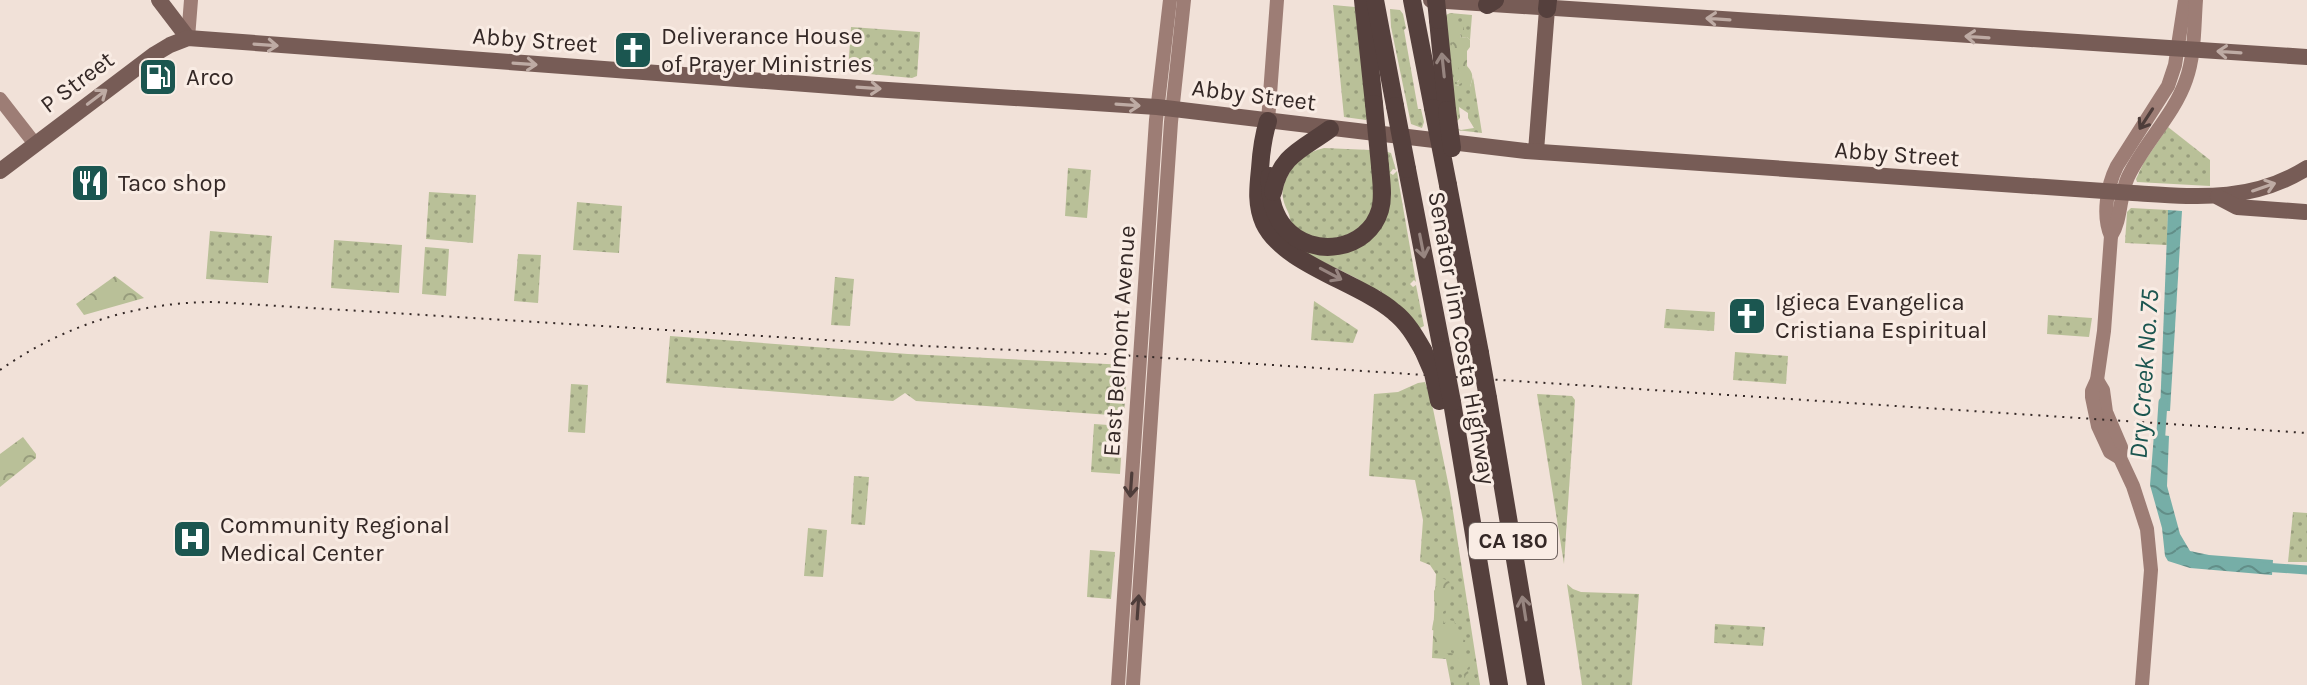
<svg xmlns="http://www.w3.org/2000/svg" width="2307" height="685" font-family="Karla,sans-serif">
  <style>
    .grass { fill: url(#grass-dots) }
    .forest { fill: url(#forest-crowns) }
    .water { fill: url(#water-waves) }
    .lines { fill: none; stroke-linecap: round; stroke-linejoin: round }
    .canal { stroke: #76aea7; stroke-width: 9 }
    .secondary { stroke: #9d7d75; stroke-width: 14 }
    .primary { stroke: #775c56; stroke-width: 16 }
    .motorway { stroke: #55403d; stroke-width: 18 }
    .rail { stroke: #342826; stroke-width: 2; stroke-dasharray: 2 6; stroke-linecap: butt }
    .motorway-bridge { stroke: #55403d; stroke-width: 18 }
    .oneway { stroke: #beaba4 }
    .oneway2 { stroke: #978580 }
    .oneway3 { stroke: #4e3d3a }
    .labels { text-anchor: middle; dominant-baseline: central; stroke-width: 6; stroke-linejoin: round; paint-order: stroke }
    .shield { fill: #f9ece4; stroke: #6f635f; stroke-width: 2 }
    .shield-label { font-size: 22px; font-weight: bold; fill: #342826 }
    .poi-label { font-size: 24px; fill: #342826; stroke: #f9ece4; text-anchor: start }
    .street-label { font-size: 24px; fill: #342826; stroke: #f9ece4 }
    .water-label { font-size: 26px; font-style: italic; fill: #1b5650; stroke: #f9ece4 }
  </style>
  <defs>
    <pattern id="grass-dots" width="8" height="8" patternUnits="userSpaceOnUse" patternTransform="scale(2)"><rect width="8" height="8" fill="#b9c098"/><path d="M2 2h.1M6 6h.1" fill="none" stroke="#979c7c" stroke-width="1.8" stroke-linecap="round"/></pattern>
    <pattern id="forest-crowns" width="20" height="18" patternUnits="userSpaceOnUse" patternTransform="scale(2)"><rect width="20" height="18" fill="#b9c098"/><path d="M2 6a3 3 0 1 1 6 0M12 15a3 3 0 1 1 6 0" fill="none" stroke="#979c7c"/></pattern>
    <pattern id="water-waves" width="16" height="10" patternUnits="userSpaceOnUse" patternTransform="scale(2)"><rect width="16" height="10" fill="#76aea7"/><path d="M0 5q4-4 8 0t8 0" fill="none" stroke="#628e88"/></pattern>
  </defs>
  <rect width="100%" height="100%" fill="#f1e1d8"/>
  <!-- grass -->
  <g class="grass">
    <path d="M1333,5L1355,7L1369,116L1366,120L1344,117Z"/>
    <path d="M1390,9L1400,10L1403,14L1406,28L1404,30L1418,109H1421L1424,122L1422,128L1411,124L1391,27Z"/>
    <path d="M1450,13L1472,15L1470,40L1467,37L1461,38L1460,34L1464,27C1450,44 1456,56 1462,76L1455,85L1458,86L1463,78L1470,87L1473,77L1482,133L1456,130V128L1461,130L1474,128L1468,118V113L1459,107L1460,118L1455,123L1444,16Z"/>
    <path d="M851,27L920,32L917,76L912,78L848,72Z"/>
    <path d="M2168,127L2210,160V186L2137,182L2136,179L2144,162Z"/>
    <path d="M1324,148L1370,150L1373,155C1373,171 1376,190 1373,205C1366,239 1314,251 1293,224C1288,217 1291,219 1288,212C1282,199 1280,192 1287,177C1294,162 1307,152 1324,148Z"/>
    <path d="M1384,151L1391,153L1396,170L1393,169L1390,173L1393,175L1397,171L1399,184L1416,282L1414,280L1410,284L1413,287L1416,285L1424,326L1418,329L1398,305L1379,290L1376,291L1356,278L1301,251L1365,241Z"/>
    <path d="M1068,168L1091,170L1087,218L1065,216Z"/>
    <path d="M429,192L476,195L473,243L426,239Z"/>
    <path d="M577,202L622,206L619,253L573,250Z"/>
    <path d="M2131,208L2168,210L2167,245L2125,243L2127,212Z"/>
    <path d="M210,231L272,236L268,283L206,279Z"/>
    <path d="M334,240L402,245L399,293L331,288Z"/>
    <path d="M425,247L449,249L446,296L422,294Z"/>
    <path d="M518,254L541,255L538,303L514,301Z"/>
    <path d="M835,277L854,279L850,326L831,325Z"/>
    <path d="M1314,301L1358,330L1353,343L1311,340Z"/>
    <path d="M1666,309L1715,312L1714,331L1664,328Z"/>
    <path d="M2048,315L2092,318L2089,337L2047,334Z"/>
    <path d="M670,336L908,354L1127,365L1124,416L916,401L905,393L893,401L666,383Z"/>
    <path d="M1735,352L1788,356L1786,384L1733,380Z"/>
    <path d="M1425,382L1431,399L1450,492L1480,685H1451L1446,659L1432,658L1436,574L1430,565L1420,561L1423,520L1415,480L1369,476L1374,394L1398,392L1418,383Z"/>
    <path d="M571,384L588,385L585,433L568,432Z"/>
    <path d="M1537,394L1572,396L1575,400L1564,564Z"/>
    <path d="M1094,424L1123,426L1120,474L1091,472Z"/>
    <path d="M854,476L869,477L865,525L851,524Z"/>
    <path d="M2293,512L2307,513V562H2288Z"/>
    <path d="M808,528L827,530L823,577L804,576Z"/>
    <path d="M1090,550L1115,552L1111,599L1087,597Z"/>
    <path d="M1567,584L1573,589L1581,592L1639,594L1632,685H1582Z"/>
    <path d="M1715,624L1765,627L1763,646L1714,643Z"/>
  </g>
  <!-- forest -->
  <g class="forest">
    <path d="M1451,22H1457L1464,27V32L1460,34L1461,38L1467,37L1470,40V47L1467,51V66C1474,74 1473,77 1470,87L1466,88H1463V82L1457,86L1455,85V82H1458L1461,75L1457,64L1454,66L1452,64L1451,56L1453,52L1450,48L1456,37H1449L1446,34V30Z"/>
    <path d="M115,276L144,298L84,315L76,304Z"/>
    <path d="M23,437L36,454V458L0,487V454Z"/>
    <path d="M1441,578L1449,581L1452,592L1446,598L1450,603L1447,605L1448,608L1443,612L1444,623L1449,620L1454,621L1457,626V630H1460L1463,636L1462,639L1467,641L1465,652L1471,664L1467,669L1470,677H1477L1480,685H1469V680L1467,679L1465,681L1464,675L1461,674L1462,669L1455,665L1460,655L1457,654L1455,648L1451,649V652L1453,654L1450,658L1448,654L1441,652L1442,648L1440,644L1433,643V635L1441,629L1439,627L1436,631L1432,630C1433,620 1437,612 1437,603L1434,601V591Z"/>
  </g>
  <!-- water -->
  <g class="water">
    <path d="M2168,210L2182,211L2170,411H2160Z"/>
    <path d="M2154,434L2169,436L2167,486L2180,534L2190,551L2209,555L2273,560L2272,575L2190,568L2168,561L2165,556L2162,528L2150,485Z"/>
  </g>
  <g class="lines">
    <!-- canal -->
    <g class="canal">
      <path d="M2160,447L2163,402"/>
      <path d="M2263,567L2307,570"/>
    </g>
    <!-- secondary -->
    <g class="secondary">
      <path d="M188,38L191,0"/>
      <path d="M0,99L35,144"/>
      <path d="M1268,121L1277,0"/>
      <path d="M2111,236C2102,216 2107,186 2117,166L2168,86L2175,65L2185,0"/>
      <path d="M2097,380L2103,390L2106,412L2121,447L2120,458L2133,486L2147,529L2151,570L2142,685"/>
      <path d="M2120,458L2110,452L2098,426L2092,397V391L2097,380L2104,331L2111,236C2122,219 2119,196 2128,177C2144,143 2174,115 2186,80C2195,55 2194,26 2196,0"/>
      <path d="M1118,685L1156,120L1170,0"/>
      <path d="M1133,685L1171,122L1184,0"/>
    </g>
    <!-- primary -->
    <g class="primary">
      <path d="M159,0L188,38"/>
      <path d="M1431,0L2307,57"/>
      <path d="M1536,151L1547,9"/>
      <path d="M0,171L155,54L170,45L188,38L872,89L1157,107L1526,151L2133,193C2196,197 2251,203 2307,168"/>
      <path d="M2218,197L2237,207L2305,212"/>
    </g>
    <!-- motorway -->
    <g class="motorway">
      <path d="M1363,0L1374,104"/>
      <path d="M1375,0L1395,106"/>
      <path d="M1412,0L1433,108"/>
      <path d="M1487,5L1495,0"/>
      <path d="M1547,9L1548,0"/>
      <path d="M1438,20L1447,110"/>
      <path d="M1268,121C1263,137 1261,153 1260,169C1258,188 1256,205 1264,223C1283,264 1359,282 1394,312C1407,322 1415,336 1423,350"/>
      <path d="M1407,169L1442,350"/>
      <path d="M1270,176C1269,195 1272,213 1285,228C1312,259 1368,251 1380,210C1384,196 1381,180 1380,166"/>
      <path d="M1448,185L1480,353"/>
      <path d="M1273,192C1280,155 1303,149 1330,129"/>
      <path d="M1488,398L1536,685"/>
      <path d="M1452,402L1499,685"/>
    </g>
    <!-- rail -->
    <path class="rail" d="M0,370C64,325 137,302 215,302L923,346L1105,354L2307,433"/>
    <!-- motorway-bridge -->
    <g class="motorway-bridge">
      <path d="M1436,0L1438,20"/>
      <path d="M1374,104L1380,166"/>
      <path d="M1395,106L1407,169"/>
      <path d="M1433,108L1448,185"/>
      <path d="M1447,110L1452,148"/>
      <path d="M1423,350L1433,373L1439,401"/>
      <path d="M1442,350L1452,402"/>
      <path d="M1480,353L1488,398"/>
    </g>
  </g>
  <!-- one-way arrows -->
  <defs><path id="oneway-shaft" d="M-6 0H5M1.5-3L5.5 0L1.5 3" fill="none" stroke-width="1.6" stroke-linecap="round" stroke-linejoin="round" transform="scale(2)"/></defs>
  <g class="oneway">
    <use href="#oneway-shaft" transform="translate(1718 19) rotate(-176)"/>
    <use href="#oneway-shaft" transform="translate(1977 37) rotate(-176)"/>
    <use href="#oneway-shaft" transform="translate(266 45) rotate(4)"/>
    <use href="#oneway-shaft" transform="translate(2229 52) rotate(-176)"/>
    <use href="#oneway-shaft" transform="translate(525 64) rotate(4)"/>
    <use href="#oneway-shaft" transform="translate(869 88) rotate(4)"/>
    <use href="#oneway-shaft" transform="translate(97 97) rotate(-37)"/>
    <use href="#oneway-shaft" transform="translate(1128 105) rotate(4)"/>
    <use href="#oneway-shaft" transform="translate(2264 187) rotate(-19)"/>
  </g>
  <g class="oneway2">
    <use href="#oneway-shaft" transform="translate(1443 65) rotate(-96)"/>
    <use href="#oneway-shaft" transform="translate(1422 246) rotate(79)"/>
    <use href="#oneway-shaft" transform="translate(1331 274) rotate(28)"/>
    <use href="#oneway-shaft" transform="translate(1524 608) rotate(-99)"/>
  </g>
  <g class="oneway3">
    <use href="#oneway-shaft" transform="translate(2146 119) rotate(123)"/>
    <use href="#oneway-shaft" transform="translate(1131 485) rotate(94)"/>
    <use href="#oneway-shaft" transform="translate(1138 607) rotate(-86)"/>
  </g>
  <!-- icons -->
  <defs>
    <symbol id="church-square" viewBox="-11 -11 22 22"><rect x="-9" y="-9" width="18" height="18" rx="4" fill="#1b5650" stroke="#f9ece4"/><path d="M-1.2-6h2.4v3.5h3.3v2.4h-3.3V6h-2.4V-.1h-3.3v-2.4h3.3Z" fill="#fff"/></symbol>
    <symbol id="fuel-square" viewBox="-11 -11 22 22"><rect x="-9" y="-9" width="18" height="18" rx="4" fill="#1b5650" stroke="#f9ece4"/><path d="M-5.5-6h7V0h2V4h1.3V-2.5L3-4.5l.8-.8L6-3V5H2.5V1h-1V6h-7ZM-4.2-4.7v3.2H.2V-4.7Z" fill="#fff"/></symbol>
    <symbol id="restaurant-square" viewBox="-11 -11 22 22"><rect x="-9" y="-9" width="18" height="18" rx="4" fill="#1b5650" stroke="#f9ece4"/><path d="M-5-6h1v4h1v-4h1v4h1v-4h1v5L-1.5 .5V6h-2V.5L-5-1ZM5-6V6H3V1.5H1.5Q1.5-4 5-6Z" fill="#fff"/></symbol>
    <symbol id="hospital-square" viewBox="-11 -11 22 22"><rect x="-9" y="-9" width="18" height="18" rx="4" fill="#1b5650" stroke="#f9ece4"/><path d="M-5-5h3v3.5h4V-5h3V5h-3V1.5h-4V5h-3Z" fill="#fff"/></symbol>
  </defs>
  <g fill-rule="evenodd">
    <use href="#church-square" x="611" y="28" width="44" height="44"/>
    <use href="#fuel-square" x="136" y="55" width="44" height="44"/>
    <use href="#restaurant-square" x="68" y="161" width="44" height="44"/>
    <use href="#church-square" x="1725" y="294" width="44" height="44"/>
    <use href="#hospital-square" x="170" y="517" width="44" height="44"/>
  </g>
  <g class="labels">
    <!-- shield labels -->
    <rect class="shield" x="1469" y="523" width="88" height="36" rx="6"/>
    <g class="shield-label">
      <text x="1513" y="541">CA 180</text>
    </g>
    <!-- poi labels -->
    <g class="poi-label">
      <text x="661" y="36">Deliverance House<tspan x="661" dy="28">of Prayer Ministries</tspan></text>
      <text x="186" y="77">Arco</text>
      <text x="118" y="183">Taco shop</text>
      <text x="1775" y="302">Igieca Evangelica<tspan x="1775" dy="28">Cristiana Espiritual</tspan></text>
      <text x="220" y="525">Community Regional<tspan x="220" dy="28">Medical Center</tspan></text>
    </g>
    <!-- street labels -->
    <g class="street-label">
      <text transform="translate(535 40) rotate(4)">Abby Street</text>
      <text transform="translate(77 82) rotate(-37)">P Street</text>
      <text transform="translate(1254 95) rotate(7)">Abby Street</text>
      <text transform="translate(1897 154) rotate(4)">Abby Street</text>
      <text transform="translate(1462 338) rotate(80)">Senator Jim Costa Highway</text>
      <text transform="translate(1119 341) rotate(-86)">East Belmont Avenue</text>
    </g>
    <!-- water labels -->
    <g class="water-label">
      <text transform="translate(2144 374) rotate(-86)">Dry Creek No. 75</text>
    </g>
  </g>
</svg>
